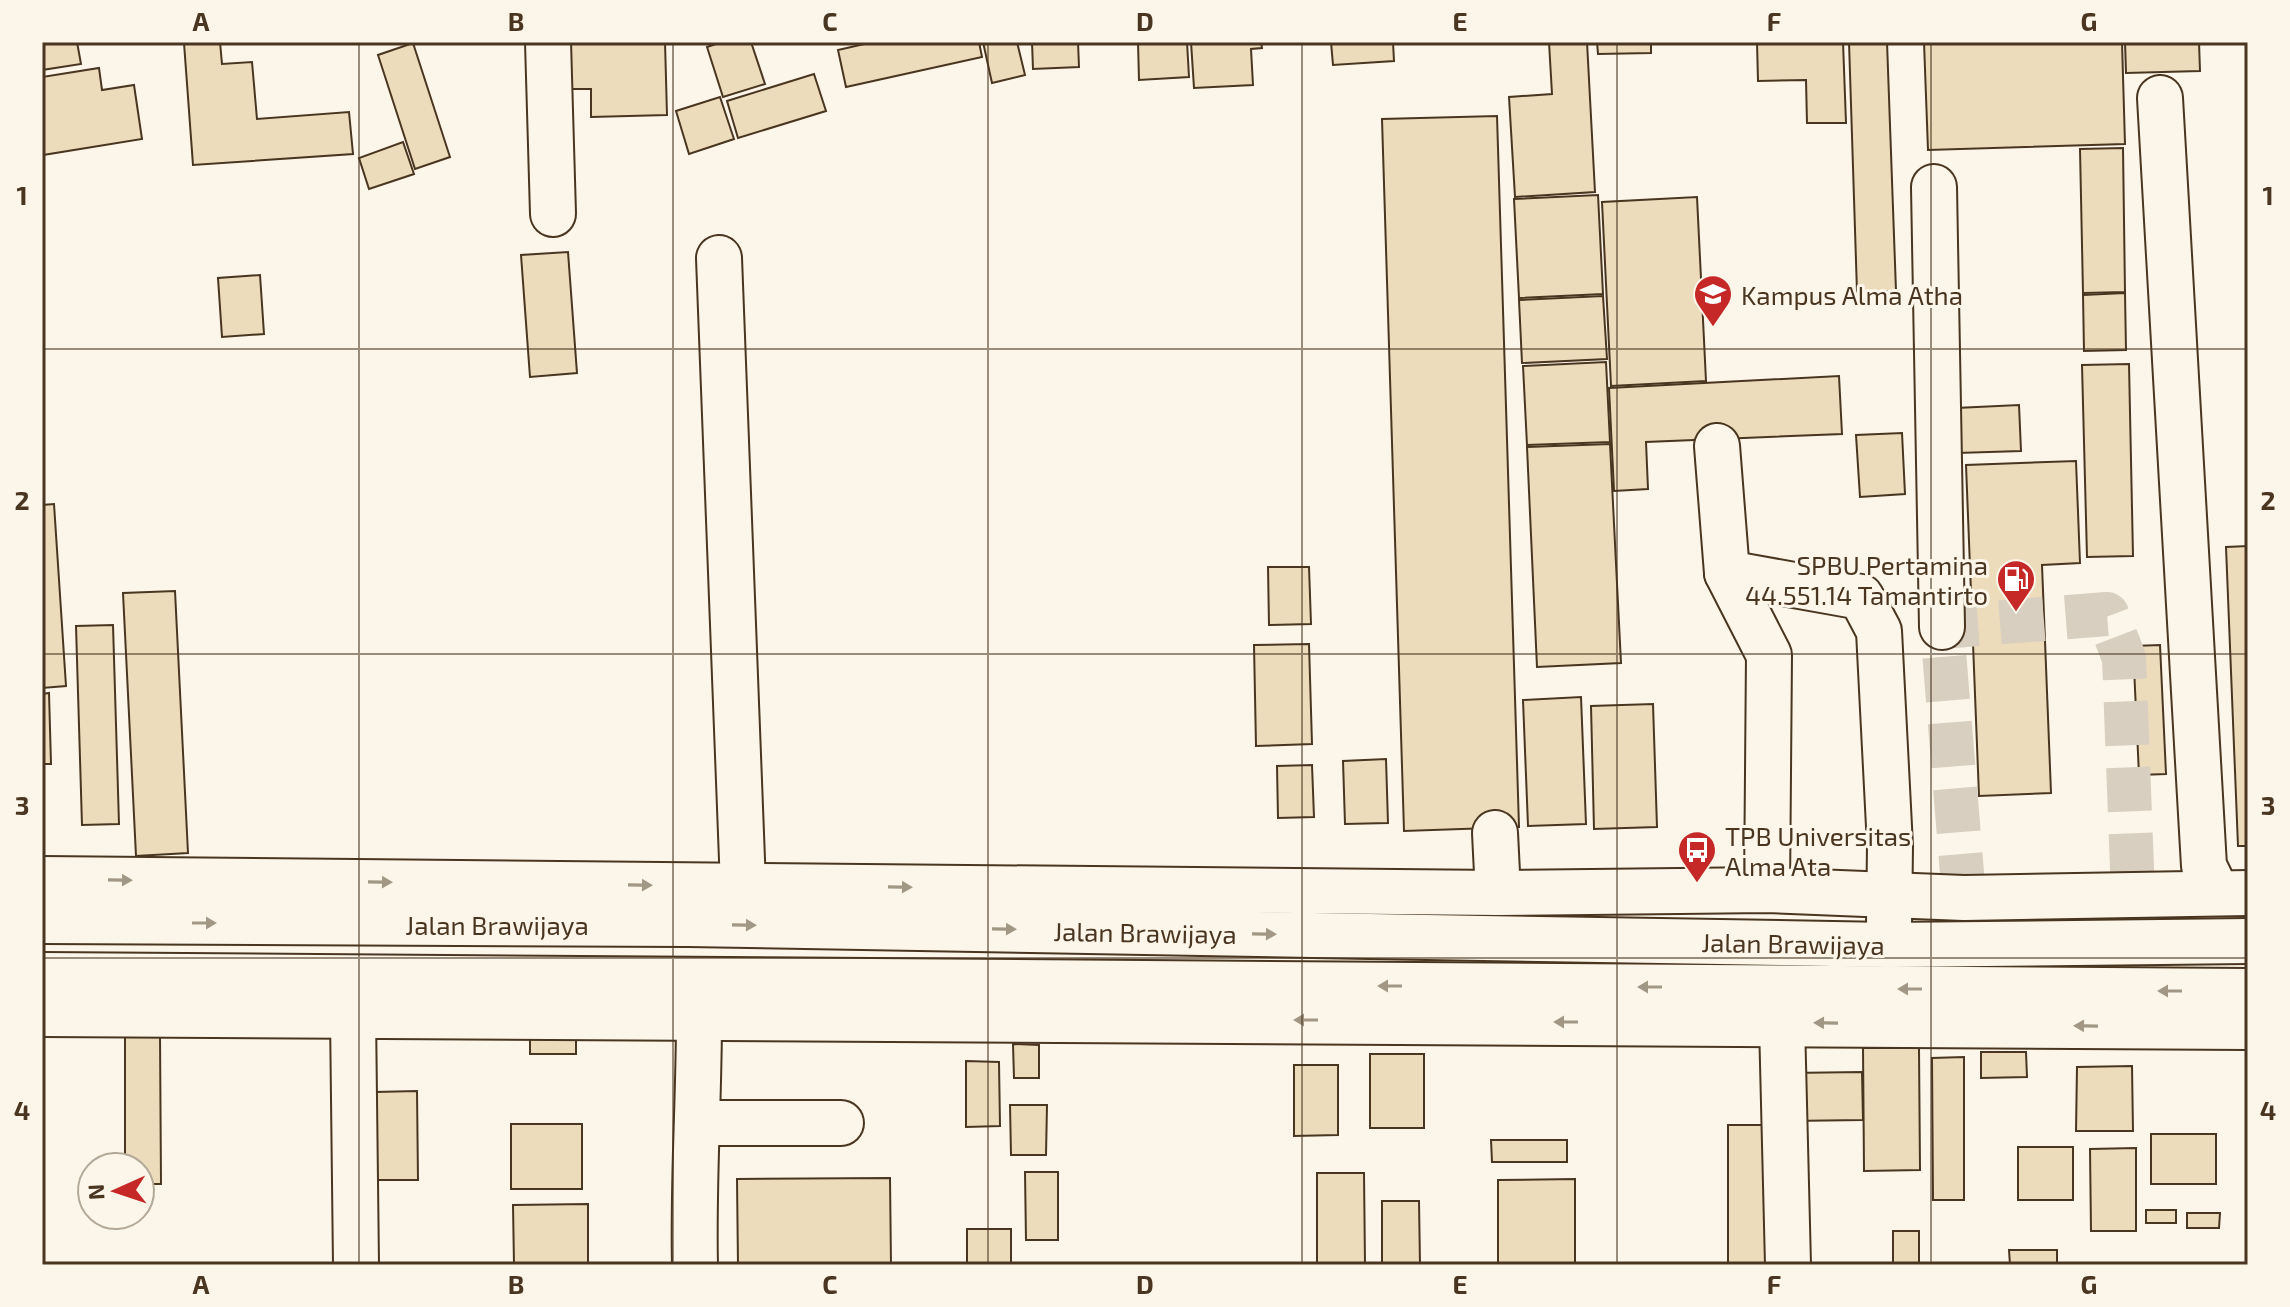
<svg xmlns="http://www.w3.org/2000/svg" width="2290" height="1307" font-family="'Exo 2',sans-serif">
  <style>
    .building { fill: #ecdcbc; stroke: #4a3520; stroke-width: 2 }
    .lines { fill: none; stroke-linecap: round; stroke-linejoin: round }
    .minor-tunnel { stroke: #d8cfc1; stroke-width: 44; stroke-dasharray: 44 22; stroke-linecap: butt }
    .minor-casing { stroke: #4a3520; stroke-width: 48 }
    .highway-casing { stroke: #4a3520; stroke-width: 48 }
    .path { stroke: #7f6f5c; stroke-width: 5; stroke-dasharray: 6 4; stroke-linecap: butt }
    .minor { stroke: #fbf6e9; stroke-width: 44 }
    .highway { stroke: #fbf6e9; stroke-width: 44 }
    .oneway { fill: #a29684 }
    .grid { fill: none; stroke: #4a3520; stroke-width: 2; stroke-opacity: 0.55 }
    .labels { text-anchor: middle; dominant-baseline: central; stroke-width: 6; stroke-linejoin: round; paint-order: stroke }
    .poi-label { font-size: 26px; fill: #4a3520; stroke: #fbf6e9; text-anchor: start }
    .street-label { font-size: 26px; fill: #4a3520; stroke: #fbf6e9 }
    .neatline { fill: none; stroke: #4a3520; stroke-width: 3 }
    .grid-label { font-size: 26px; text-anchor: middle; font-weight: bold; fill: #4a3520 }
  </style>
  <rect width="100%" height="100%" fill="#fbf6e9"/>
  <!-- building -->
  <g class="building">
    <path d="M42,42H77L81,64L42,70Z"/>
    <path d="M220,42L222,64L252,62L257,119L349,112L353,154L193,165L184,43Z"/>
    <path d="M564,42H665L667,115L591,117V89H565Z"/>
    <path d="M722,42H751L765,84L723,97L707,47Z"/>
    <path d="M873,42H979L982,57L846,87L838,50Z"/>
    <path d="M983,42H1017L1025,75L992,83Z"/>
    <path d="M1032,42H1078L1079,67L1033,69Z"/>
    <path d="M1138,42H1187L1189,77L1139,80Z"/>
    <path d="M1191,42H1261L1262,48L1251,49L1253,85L1194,88Z"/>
    <path d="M1331,42H1393L1394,61L1333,65Z"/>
    <path d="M1549,42H1587L1595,192L1515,197L1509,97L1552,94Z"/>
    <path d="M1597,42H1651V53L1598,54Z"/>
    <path d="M1757,42H1843L1846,123H1807L1806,80L1758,81Z"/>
    <path d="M1849,42H1887L1896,291L1857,292Z"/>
    <path d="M1924,42H2122L2125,144L1928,150Z"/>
    <path d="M2125,42H2199L2200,71L2126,73Z"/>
    <path d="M413,43L450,157L415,169L378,55Z"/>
    <path d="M99,68L102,90L134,85L142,139L43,155L42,77Z"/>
    <path d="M814,74L826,111L738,138L727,101Z"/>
    <path d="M720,97L734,139L689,154L676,111Z"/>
    <path d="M1497,116L1519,827L1404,831L1382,119Z"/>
    <path d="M403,142L414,174L369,189L359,158Z"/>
    <path d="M2123,148L2125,292L2083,293L2080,149Z"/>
    <path d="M1598,195L1603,294L1519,298L1514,199Z"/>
    <path d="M1697,197L1706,381L1611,386L1602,202Z"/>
    <path d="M568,252L577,373L530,377L521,255Z"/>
    <path d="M260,275L264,334L222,337L218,278Z"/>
    <path d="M2125,293L2126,350L2084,351L2083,295Z"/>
    <path d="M1603,296L1607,359L1522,363L1519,300Z"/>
    <path d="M1606,362L1610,442L1527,445L1523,366Z"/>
    <path d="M2129,364L2133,556L2087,557L2082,365Z"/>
    <path d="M1839,376L1842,434L1646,442L1648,489L1614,491L1609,388Z"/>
    <path d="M2019,405L2021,451L1957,453L1956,408Z"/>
    <path d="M1902,433L1905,494L1860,497L1856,435Z"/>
    <path d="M1610,444L1621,663L1537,667L1527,447Z"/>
    <path d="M2076,461L2080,563L2042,565L2051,793L1979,796L1966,465Z"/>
    <path d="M54,504L66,686L42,688V505Z"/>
    <path d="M2248,546V846H2238L2226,547Z"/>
    <path d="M1268,567H1309L1311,624L1269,625Z"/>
    <path d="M175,591L188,853L136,856L123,593Z"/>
    <path d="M113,625L119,824L82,825L76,626Z"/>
    <path d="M1309,644L1312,744L1256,746L1254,645Z"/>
    <path d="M2160,645L2166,774L2139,775L2133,646Z"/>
    <path d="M49,693L51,764H42V694Z"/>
    <path d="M1581,697L1586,824L1528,826L1523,700Z"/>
    <path d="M1653,704L1657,827L1594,829L1591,706Z"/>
    <path d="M1386,759L1388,823L1345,824L1343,761Z"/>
    <path d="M1312,765L1314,817L1278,818L1277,766Z"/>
    <path d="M125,1034H160L161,1184H140V1167H125Z"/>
    <path d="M576,1037V1054H530V1038Z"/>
    <path d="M1013,1044L1039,1045V1078H1014Z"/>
    <path d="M1863,1048H1919L1920,1170L1864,1171Z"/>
    <path d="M1981,1052H2026L2027,1077L1981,1078Z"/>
    <rect x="1370" y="1054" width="54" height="74"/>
    <path d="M1964,1057V1200H1933L1932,1058Z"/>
    <path d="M966,1061L999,1062L1000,1126L966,1127Z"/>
    <path d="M1294,1065H1338V1135L1294,1136Z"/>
    <path d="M2132,1066L2133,1131H2076L2077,1067Z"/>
    <path d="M1862,1072L1863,1120L1788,1121L1789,1073Z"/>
    <path d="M417,1091L418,1180H375V1092Z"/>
    <path d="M1010,1105H1047L1046,1155H1011Z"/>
    <rect x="511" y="1124" width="71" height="65"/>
    <path d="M1728,1125H1765L1766,1265H1728Z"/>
    <rect x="2151" y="1134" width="65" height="50"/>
    <path d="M1491,1140H1567V1162H1492Z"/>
    <rect x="2018" y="1147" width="55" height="53"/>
    <path d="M2136,1148V1231H2091L2090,1149Z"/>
    <path d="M1025,1172H1058V1240H1026Z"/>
    <path d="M1317,1173H1364L1365,1265H1317Z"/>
    <path d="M890,1178L891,1265H738L737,1179Z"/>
    <path d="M1575,1179V1265H1498V1180Z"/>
    <path d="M1382,1201H1419L1420,1265H1382Z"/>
    <path d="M588,1204V1265H514L513,1205Z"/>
    <rect x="2146" y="1210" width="30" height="13"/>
    <path d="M2187,1213H2220L2219,1228H2187Z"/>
    <rect x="967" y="1229" width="44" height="36"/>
    <rect x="1893" y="1231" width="26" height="34"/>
    <path d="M2009,1250H2057V1265H2010Z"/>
  </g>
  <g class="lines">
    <!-- minor-tunnel -->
    <path class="minor-tunnel" d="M1964,898L1942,627L2107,614L2124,658L2133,894"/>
    <defs>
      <g id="minor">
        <path d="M548,42L553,214"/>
        <path d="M2160,98L2204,866L2217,893"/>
        <path d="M1934,187L1942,627"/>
        <path d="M719,258L743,886"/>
        <path d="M1717,446L1727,573L1769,655L1767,890"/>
        <path d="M1727,573L1861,597L1879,631L1890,846L1889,925"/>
        <path d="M1495,833L1498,893"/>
        <path d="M42,879L1498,893L1767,890L1964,898L2248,893"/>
        <path d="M42,1014L2248,1027"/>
        <path d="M353,1015L356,1265"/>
        <path d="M1782,1023L1788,1265"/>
        <path d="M699,1123H841"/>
        <path d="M695,1265C693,1182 699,1100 699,1017"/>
      </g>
      <g id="highway">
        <path d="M42,921L688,924L1888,945L2248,941"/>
        <path d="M42,975L2248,991"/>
      </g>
    </defs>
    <!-- minor casing -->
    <use href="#minor" class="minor-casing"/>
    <!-- highway casing -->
    <use href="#highway" class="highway-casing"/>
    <!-- path -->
    <path class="path" d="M821,42V44"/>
    <!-- minor -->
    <use href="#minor" class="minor"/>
    <!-- highway -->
    <use href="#highway" class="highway"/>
  </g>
  <!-- one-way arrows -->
  <defs><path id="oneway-solid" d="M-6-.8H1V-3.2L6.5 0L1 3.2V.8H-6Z" transform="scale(2)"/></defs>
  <g class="oneway">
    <use href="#oneway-solid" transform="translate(120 880) rotate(1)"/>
    <use href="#oneway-solid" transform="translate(380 882) rotate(1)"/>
    <use href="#oneway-solid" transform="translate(640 885) rotate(1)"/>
    <use href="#oneway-solid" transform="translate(900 887) rotate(1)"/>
    <use href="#oneway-solid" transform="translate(204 923)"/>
    <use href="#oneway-solid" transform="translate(744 925) rotate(1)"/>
    <use href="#oneway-solid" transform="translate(1004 929) rotate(1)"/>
    <use href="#oneway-solid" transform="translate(1264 934) rotate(1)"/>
    <use href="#oneway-solid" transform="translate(1390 986) rotate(-180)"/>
    <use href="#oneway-solid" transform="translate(1650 987) rotate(-180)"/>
    <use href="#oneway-solid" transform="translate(1910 989) rotate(-180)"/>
    <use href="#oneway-solid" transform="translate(2170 991) rotate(-180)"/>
    <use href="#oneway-solid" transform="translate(1306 1020) rotate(-180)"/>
    <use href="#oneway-solid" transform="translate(1566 1022) rotate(-180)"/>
    <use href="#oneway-solid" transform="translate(1826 1023) rotate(-179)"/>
    <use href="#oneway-solid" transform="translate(2086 1026) rotate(-179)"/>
  </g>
  <!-- grid -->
  <path class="grid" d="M359,42V1265M673,42V1265M988,42V1265M1302,42V1265M1617,42V1265M1931,42V1265M42,349H2248M42,654H2248M42,958H2248"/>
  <!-- icons -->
  <defs>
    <symbol id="university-pin" viewBox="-11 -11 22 30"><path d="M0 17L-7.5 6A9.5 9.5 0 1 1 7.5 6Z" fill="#c62828" stroke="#fbf6e9"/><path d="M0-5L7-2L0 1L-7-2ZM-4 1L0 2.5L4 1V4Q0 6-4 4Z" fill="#fff"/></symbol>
    <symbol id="fuel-pin" viewBox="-11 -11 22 30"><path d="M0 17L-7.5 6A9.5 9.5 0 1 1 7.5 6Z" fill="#c62828" stroke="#fbf6e9"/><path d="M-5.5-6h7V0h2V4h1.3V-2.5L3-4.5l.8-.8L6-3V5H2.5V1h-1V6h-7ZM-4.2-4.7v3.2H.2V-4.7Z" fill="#fff"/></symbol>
    <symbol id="bus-pin" viewBox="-11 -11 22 30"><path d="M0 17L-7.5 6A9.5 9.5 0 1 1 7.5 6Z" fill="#c62828" stroke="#fbf6e9"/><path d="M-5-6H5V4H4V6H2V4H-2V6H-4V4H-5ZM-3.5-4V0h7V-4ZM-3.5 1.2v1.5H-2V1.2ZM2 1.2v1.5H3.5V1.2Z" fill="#fff"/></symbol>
  </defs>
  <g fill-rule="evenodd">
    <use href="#university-pin" x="1691" y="272" width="44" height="60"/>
    <use href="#fuel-pin" x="1994" y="557" width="44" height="60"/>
    <use href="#bus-pin" x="1675" y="828" width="44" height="60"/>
  </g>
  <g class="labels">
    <!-- poi labels -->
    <g class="poi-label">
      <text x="1741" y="294">Kampus Alma Atha</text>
      <text x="1988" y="564" text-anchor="end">SPBU Pertamina<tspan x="1988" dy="30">44.551.14 Tamantirto</tspan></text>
      <text x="1725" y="835">TPB Universitas<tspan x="1725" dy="30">Alma Ata</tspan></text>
    </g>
    <!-- street labels -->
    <g class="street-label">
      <text x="497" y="924">Jalan Brawijaya</text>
      <text transform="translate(1145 932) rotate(1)">Jalan Brawijaya</text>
      <text transform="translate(1793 943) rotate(1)">Jalan Brawijaya</text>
    </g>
  </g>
  <!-- border -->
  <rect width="2290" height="1307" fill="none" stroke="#fbf6e9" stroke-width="88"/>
  <!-- north arrow -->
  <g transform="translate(116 1191) rotate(267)"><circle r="38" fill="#fbf6e9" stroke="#b4a999" stroke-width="2"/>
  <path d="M0-6L14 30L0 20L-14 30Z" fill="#c62828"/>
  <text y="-12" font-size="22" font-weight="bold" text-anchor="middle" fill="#4a3520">N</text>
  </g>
  <rect x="44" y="44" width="2202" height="1219" class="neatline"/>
  <g class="grid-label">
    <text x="201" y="31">A</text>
    <text x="516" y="31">B</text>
    <text x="830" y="31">C</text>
    <text x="1145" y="31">D</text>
    <text x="1460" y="31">E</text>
    <text x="1774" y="31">F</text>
    <text x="2089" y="31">G</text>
    <text x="22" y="205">1</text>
    <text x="2268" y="205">1</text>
    <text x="22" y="510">2</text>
    <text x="2268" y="510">2</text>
    <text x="22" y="815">3</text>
    <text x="2268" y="815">3</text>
    <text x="22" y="1120">4</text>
    <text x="2268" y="1120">4</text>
    <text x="201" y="1294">A</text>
    <text x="516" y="1294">B</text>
    <text x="830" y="1294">C</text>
    <text x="1145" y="1294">D</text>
    <text x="1460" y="1294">E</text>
    <text x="1774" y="1294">F</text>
    <text x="2089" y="1294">G</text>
  </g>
</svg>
